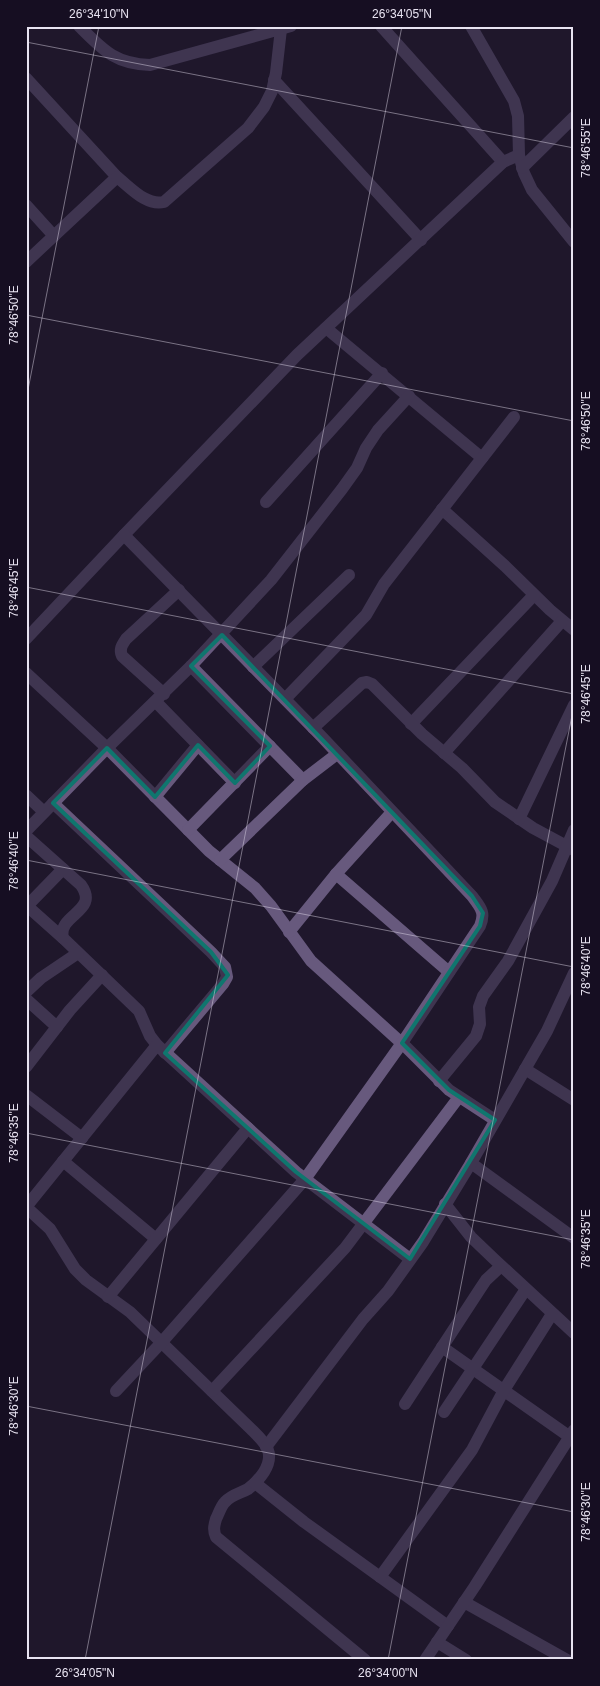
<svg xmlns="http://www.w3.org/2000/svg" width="600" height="1686" font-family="Helvetica,sans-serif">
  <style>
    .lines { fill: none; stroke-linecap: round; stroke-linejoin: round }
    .street { stroke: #67597d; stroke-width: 12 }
    .marked { fill: none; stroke: #0f766e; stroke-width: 4; stroke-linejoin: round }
    .ticks { fill: none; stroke: #e8e3f1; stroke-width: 1; stroke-opacity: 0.45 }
    .neatline { fill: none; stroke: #e8e3f1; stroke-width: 2 }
    .ticks-label { font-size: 12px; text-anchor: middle; fill: #e8e3f1 }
  </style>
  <rect width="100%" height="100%" fill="#1f172c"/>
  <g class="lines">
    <!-- street -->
    <g class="street">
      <path d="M79,26C103,50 115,64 150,65L291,26"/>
      <path d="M381,26L503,162"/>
      <path d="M471,26L514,101L518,116L519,155L524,173L532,190L574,242"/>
      <path d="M26,78L117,177L26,262"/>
      <path d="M274,80L421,240"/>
      <path d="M522,168L574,117"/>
      <path d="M117,177C131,188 146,206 164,202L248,128L264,107L272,91L276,73L281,29"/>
      <path d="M26,205L54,236"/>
      <path d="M326,328L482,458"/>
      <path d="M266,502L382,373"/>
      <path d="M442,509L505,566L550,610L574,630"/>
      <path d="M26,639L124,535L297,355L503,162L519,155"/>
      <path d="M191,666L303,780"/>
      <path d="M253,667L349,575"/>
      <path d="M26,673L107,748L209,851L255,888L271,906L311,961L407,1048L449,1090L495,1120"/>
      <path d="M164,694L122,656C119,649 122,645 126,639L179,590"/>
      <path d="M285,699L366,615L384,584L514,417"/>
      <path d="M156,702L235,783"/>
      <path d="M411,724L534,595"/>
      <path d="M313,728L362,683L367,682L372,684L422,734L462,768L495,802L533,828L574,850"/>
      <path d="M444,753L562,621"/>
      <path d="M26,795L44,812"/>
      <path d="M155,797L198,745"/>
      <path d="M53,803L211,952L225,967L227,977L223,984L165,1053"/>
      <path d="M519,819L574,705"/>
      <path d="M188,830L270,746"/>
      <path d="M26,831L107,748L191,666L271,580L342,489L357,468L366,448L378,430L409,396"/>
      <path d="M26,836L81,885C100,912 57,914 63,938L139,1011L150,1036L157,1045L296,1172L410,1259"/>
      <path d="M220,860L303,780L337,754"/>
      <path d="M336,874L449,972"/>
      <path d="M26,905L63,938"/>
      <path d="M26,907L63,869"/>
      <path d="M289,932L336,874L392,812"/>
      <path d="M26,992L41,978L78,953"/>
      <path d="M26,999L57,1027"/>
      <path d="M26,1067L70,1010L102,975"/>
      <path d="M525,1069L574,1100"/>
      <path d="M439,1081L476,1036L480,1024L479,1007L483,996L508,961L552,881L574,830"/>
      <path d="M26,1095L82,1138"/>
      <path d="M63,1161L156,1239"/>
      <path d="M471,1163L574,1238"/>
      <path d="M445,1204L471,1237L494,1259L574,1333"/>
      <path d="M26,1207L50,1229L75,1269L86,1280L130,1312L251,1429C265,1443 276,1452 264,1472C260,1478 255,1484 248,1489C241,1493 231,1495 225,1502C221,1506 219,1513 216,1519C214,1526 213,1530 216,1537L365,1660"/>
      <path d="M26,1207L157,1045"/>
      <path d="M108,1297L248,1128"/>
      <path d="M442,1347L570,1437"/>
      <path d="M116,1391L161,1343L305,1179L402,1043L480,926C486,912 480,907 472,896L321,736L124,535"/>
      <path d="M212,1391L345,1248L459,1097"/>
      <path d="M405,1404L480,1289L486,1280L501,1266"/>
      <path d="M444,1412L526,1289"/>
      <path d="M266,1447L363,1319L388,1291L423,1242L471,1163L547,1031L574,973"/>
      <path d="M255,1483L304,1522L448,1626"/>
      <path d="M380,1577L472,1450L504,1390L552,1314"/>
      <path d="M464,1602L567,1660"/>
      <path d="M437,1642L466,1660"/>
      <path d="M425,1660L475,1586L574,1430"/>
    </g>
  </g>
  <!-- marked area -->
  <path d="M0 0H600V1686H0ZM222,635L472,896L483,913L480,926L402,1043L449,1090L495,1120L410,1259L296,1172L165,1053L228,975L211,952L53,803L107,748L155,797L198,745L235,783L270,746L191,666Z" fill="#1f172c" fill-opacity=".55" fill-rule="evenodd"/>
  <path class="marked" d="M222,635L472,896L483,913L480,926L402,1043L449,1090L495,1120L410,1259L296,1172L165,1053L228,975L211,952L53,803L107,748L155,797L198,745L235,783L270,746L191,666Z"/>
  <!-- ticks -->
  <path class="ticks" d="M26,42L574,148M26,315L574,421M26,400L99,26M26,587L574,694M26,860L574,967M26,1133L574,1240M26,1406L574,1512M85,1660L402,26M388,1660L574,705"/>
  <!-- border -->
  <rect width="600" height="1686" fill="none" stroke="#160e22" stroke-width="55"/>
  <rect x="28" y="28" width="544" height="1630" class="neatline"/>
  <g class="ticks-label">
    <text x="99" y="18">26°34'10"N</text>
    <text x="402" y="18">26°34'05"N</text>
    <text transform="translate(586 148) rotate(-90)" y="4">78°46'55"E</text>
    <text transform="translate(14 315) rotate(-90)" y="4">78°46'50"E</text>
    <text transform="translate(586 421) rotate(-90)" y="4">78°46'50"E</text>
    <text transform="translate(14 588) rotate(-90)" y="4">78°46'45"E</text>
    <text transform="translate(586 694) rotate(-90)" y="4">78°46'45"E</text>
    <text transform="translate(14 861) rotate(-90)" y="4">78°46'40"E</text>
    <text transform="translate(586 966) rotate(-90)" y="4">78°46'40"E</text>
    <text transform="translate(14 1133) rotate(-90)" y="4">78°46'35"E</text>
    <text transform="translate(586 1239) rotate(-90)" y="4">78°46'35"E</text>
    <text transform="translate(14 1406) rotate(-90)" y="4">78°46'30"E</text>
    <text transform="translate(586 1512) rotate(-90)" y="4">78°46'30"E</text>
    <text x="85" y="1677">26°34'05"N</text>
    <text x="388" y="1677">26°34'00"N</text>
  </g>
</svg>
